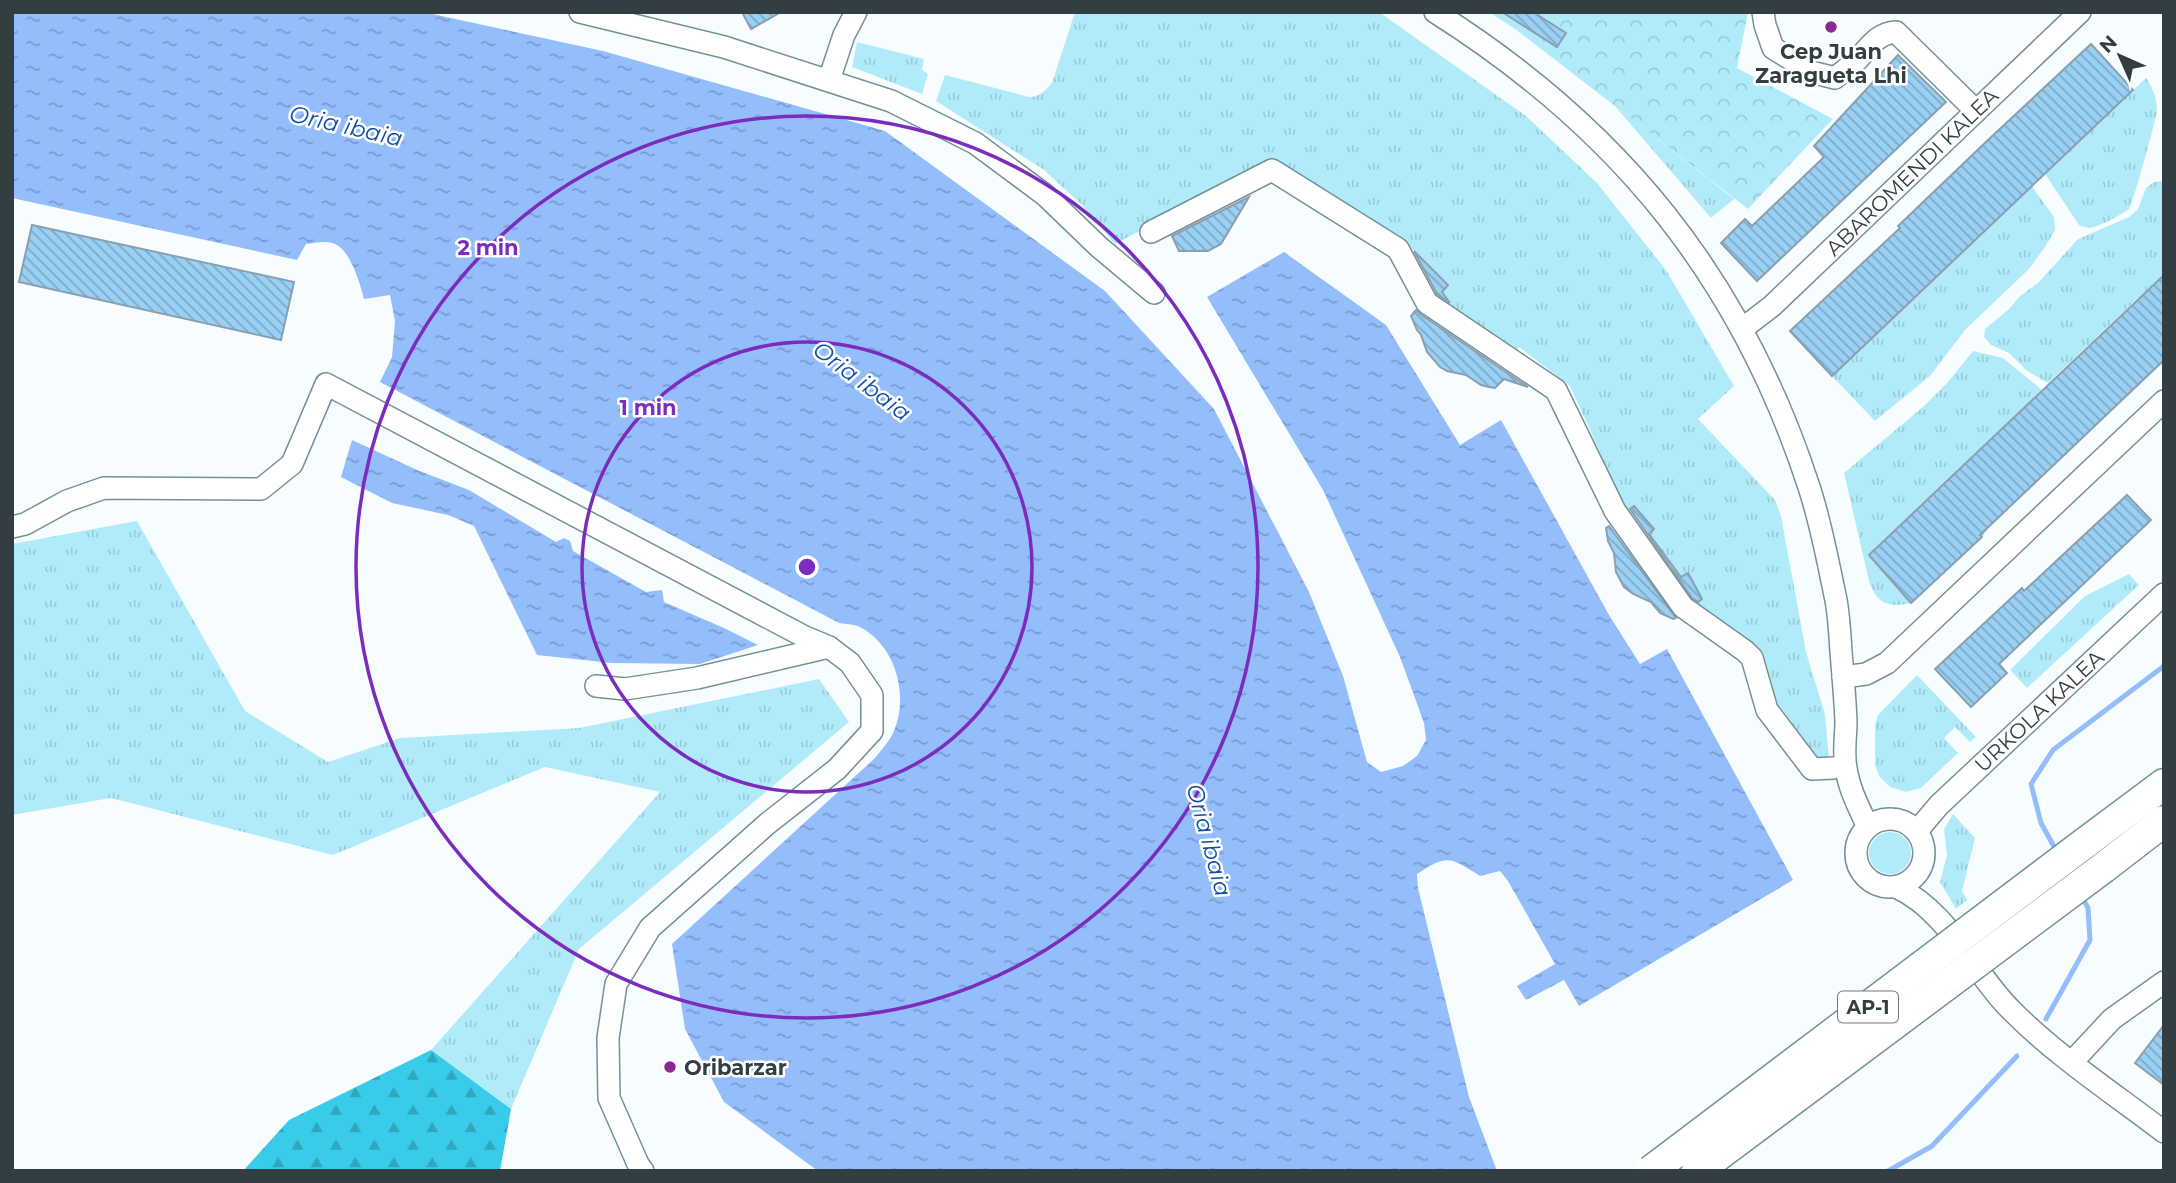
<svg xmlns="http://www.w3.org/2000/svg" width="2176" height="1183" font-family="Montserrat,sans-serif">
  <style>
    .grass { fill: url(#grass-tufts) }
    .forest { fill: url(#forest-firs) }
    .park { fill: url(#park-crowns) }
    .garden { fill: #b1ebfa }
    .water { fill: url(#water-ripples) }
    .lines { fill: none; stroke-linecap: round; stroke-linejoin: round }
    .stream { stroke: #94bdfc; stroke-width: 5 }
    .building { fill: url(#building-back-hatch); stroke: #8aa0b0; stroke-width: 2 }
    .minor-casing { stroke: #759198; stroke-width: 24 }
    .highway-casing { stroke: #759198; stroke-width: 33 }
    .minor { stroke: #fff; stroke-width: 21 }
    .highway { stroke: #fff; stroke-width: 30 }
    .highway-bridge-casing { stroke: #759198; stroke-width: 33; stroke-linecap: butt }
    .highway-bridge { stroke: #fff; stroke-width: 30 }
    .ring { fill: none; stroke: #7b2cbf; stroke-width: 3.5 }
    .poi-dot { fill: #882891; stroke: #fff; stroke-width: 2.5 }
    .labels { text-anchor: middle; dominant-baseline: central; stroke-width: 5; stroke-linejoin: round; paint-order: stroke }
    .shield { fill: #fff; stroke: #70787b; stroke-width: 2 }
    .shield-label { font-size: 19px; font-weight: bold; fill: #323e42 }
    .poi-label { font-size: 21px; font-weight: bold; fill: #323e42; stroke: #fff }
    .street-label { font-size: 21px; fill: #323e42; stroke: #fff }
    .water-label { font-size: 23px; font-style: italic; fill: #0f4ea7; stroke: #fff }
    .centre { fill: #7b2cbf; stroke: #fff; stroke-width: 3.5 }
    .ring-label { font-size: 21px; text-anchor: middle; font-weight: bold; fill: #7b2cbf; stroke: #fff; stroke-width: 5; stroke-linejoin: round; paint-order: stroke }
  </style>
  <defs>
    <pattern id="grass-tufts" width="24" height="20" patternUnits="userSpaceOnUse" patternTransform="scale(1.75)"><rect width="24" height="20" fill="#b1ebfa"/><path d="M3 7l-1-3M5 7V3M7 7l1-3M15 17l-1-3M17 17v-4M19 17l1-3" fill="none" stroke="#99cbd8"/></pattern>
    <pattern id="forest-firs" width="22" height="20" patternUnits="userSpaceOnUse" patternTransform="scale(1.75)"><rect width="22" height="20" fill="#39ccea"/><path d="M5 1l3.5 6h-7zM16 11l3.5 6h-7z" fill="#31a7bf"/></pattern>
    <pattern id="park-crowns" width="20" height="18" patternUnits="userSpaceOnUse" patternTransform="scale(1.75)"><rect width="20" height="18" fill="#b1ebfa"/><path d="M2 6a3 3 0 1 1 6 0M12 15a3 3 0 1 1 6 0" fill="none" stroke="#99cbd8"/></pattern>
    <pattern id="water-ripples" width="26" height="14" patternUnits="userSpaceOnUse" patternTransform="scale(1.75)"><rect width="26" height="14" fill="#94bdfc"/><path d="M2 4q2-2 4 0t4 0M15 11q2-2 4 0t4 0" fill="none" stroke="#799bce"/></pattern>
    <pattern id="building-back-hatch" width="6" height="6" patternUnits="userSpaceOnUse" patternTransform="scale(1.75)"><rect width="6" height="6" fill="#99d0f3"/><path d="M-1 5l2 2M0 0l6 6M5-1l2 2" fill="none" stroke="#7daac6"/></pattern>
  </defs>
  <rect width="100%" height="100%" fill="#f7fdfe"/>
  <!-- grass -->
  <g class="grass">
    <path d="M1075,12H1379L1526,116L1597,183L1666,270L1734,386L1698,419L1775,500L1781,516L1806,652L1825,714L1829,759L1817,760L1769,695L1695,604L1702,598L1688,574L1681,577L1649,534L1654,529L1635,506L1627,512L1570,386L1519,347L1512,355L1458,313L1442,292L1448,284L1406,243L1276,159L1115,244L1083,206L1044,170L936,101L945,75L1029,97C1039,97 1045,91 1052,83Z"/>
    <path d="M857,42L924,59L922,70L928,74L922,94L852,67Z"/>
    <path d="M2146,78C2153,88 2156,96 2157,109C2157,117 2133,204 2129,209C2123,214 2097,228 2089,228C2086,228 2082,226 2079,225L2045,174Z"/>
    <path d="M1614,105L1734,199L1711,218Z"/>
    <path d="M2164,181V275L2150,288L2164,303V323L2139,297L2048,383L2027,371L2009,353L1991,345L1984,337L1985,329L2009,309L2020,296L2038,283L2078,239L2129,217L2138,209L2146,188L2154,182Z"/>
    <path d="M2031,185L2054,217L2055,230L2045,247L2029,269L1965,330L1930,376L1875,421L1832,376Z"/>
    <path d="M1973,351L2003,358L2040,388L2084,434L2036,396L1949,480L1991,524L1982,537L1911,603C1888,608 1877,604 1869,581L1844,473L1923,407L1947,383Z"/>
    <path d="M137,521L245,711L328,762L400,738L579,728L819,679L849,722L579,949L511,1109L431,1050L660,792L545,767L333,855L111,798L12,815V544Z"/>
    <path d="M2129,574L2139,585L2027,688L2010,670L2085,596Z"/>
    <path d="M1917,675L1976,737L1970,742L1955,727L1944,738L1958,753L1921,788L1906,792L1890,787L1879,776L1875,765V725L1878,715Z"/>
    <path d="M1953,814L1975,838L1962,891L1967,900L1956,909L1940,882L1947,855L1944,829Z"/>
  </g>
  <!-- forest -->
  <path class="forest" d="M431,1050L511,1109L500,1171H243L289,1120Z"/>
  <!-- park -->
  <path class="park" d="M1489,12H1748L1737,68L1833,119L1748,209L1518,31Z"/>
  <!-- garden -->
  <circle class="garden" cx="1890" cy="853" r="21"/>
  <!-- water -->
  <g class="water">
    <path d="M12,12H423L603,51L885,131L1105,291L1214,409L1309,592L1343,676L1367,762L1381,772L1403,766L1417,756L1426,740L1424,723L1400,657L1323,490L1207,297L1284,252L1386,325L1460,445L1501,420L1609,615L1640,664L1667,649L1793,880L1579,1006L1564,980L1526,1000L1517,986L1555,964L1508,881L1500,871L1480,876C1449,857 1448,854 1417,874L1418,888L1469,1097L1497,1171H818L724,1102L685,1029L672,944L875,758C881,750 890,741 894,731C909,695 896,646 860,627C854,624 845,624 839,623L380,382L392,357L395,321L390,295L364,299C360,284 351,251 335,244C326,240 315,243 306,244L297,260L12,198Z"/>
    <path d="M352,440L417,470L469,490L556,542L564,538L570,541L573,551L646,592L662,590L664,602L724,628L758,645L700,664L612,663L537,655L474,526L448,515L392,503L341,477Z"/>
  </g>
  <g class="lines">
    <!-- stream -->
    <g class="stream">
      <path d="M2057,852L2041,823L2031,784L2053,750L2164,666"/>
      <path d="M2046,1019L2090,940L2088,908L2082,897"/>
      <path d="M1888,1171L1932,1146L2017,1056"/>
    </g>
  </g>
  <!-- building -->
  <g class="building">
    <path d="M742,12H781L751,29Z"/>
    <path d="M1502,12H1533L1566,33L1557,47Z"/>
    <path d="M2091,44L2133,90L1832,376L1790,331L1900,228L1898,226L1988,140Z"/>
    <path d="M1898,55L1946,102L1757,281L1721,243L1745,219L1752,226L1824,157L1814,146Z"/>
    <path d="M1249,197L1221,244L1208,251H1179L1172,236Z"/>
    <path d="M32,225L294,282L281,340L19,282Z"/>
    <path d="M1414,251L1448,285L1442,292L1450,303L1437,294Z"/>
    <path d="M2164,275V360L1980,535L1982,537L1911,603L1869,555Z"/>
    <path d="M1416,310L1420,314L1528,387L1504,379L1495,388L1489,387L1481,385L1466,375L1447,371L1440,367L1427,352L1421,335L1417,330L1411,316Z"/>
    <path d="M2127,495L2151,520L1999,664L2007,673L1971,707L1935,669L2022,588L2024,591Z"/>
    <path d="M1634,506L1654,529L1649,534L1681,577L1688,573L1702,599L1698,602L1692,598L1630,509Z"/>
    <path d="M1609,526L1676,618L1673,619L1660,613L1651,602L1633,594L1624,587L1616,572L1614,553L1608,541L1606,528Z"/>
    <path d="M2164,1025V1085L2135,1063Z"/>
  </g>
  <g class="lines">
    <defs>
      <g id="minor">
        <path d="M580,12L724,47L891,101L975,143L1045,195L1099,247L1154,293"/>
        <path d="M1435,12C1620,129 1741,278 1809,487C1821,523 1828,562 1836,600C1839,617 1840,635 1841,652C1843,675 1845,698 1846,721C1846,736 1843,753 1846,768C1849,789 1859,808 1868,827"/>
        <path d="M1763,12L1765,25L1773,48L1811,72L1835,78C1842,72 1850,67 1857,60C1869,48 1877,33 1896,32L1976,111"/>
        <path d="M829,80L844,35L856,12"/>
        <path d="M1151,232L1272,170L1398,249L1427,303L1556,390L1615,511L1683,607L1745,651L1752,658L1767,710L1812,769L1834,768"/>
        <path d="M1742,329L1772,306L2080,12"/>
        <path d="M12,527L25,524L67,501L104,488L261,489L292,464L326,384L805,637L829,647L850,663L872,695V731L837,769L767,824L650,928L616,984L608,1038L609,1098L638,1164L643,1171"/>
        <path d="M1843,677L1866,674L1887,663L2164,401"/>
        <path d="M596,686L625,689L697,678L829,647"/>
        <circle cx="1890" cy="853" r="34"/>
        <path d="M1917,831L1939,805L2164,594"/>
        <path d="M1896,887C1949,911 1972,972 2012,1011C2058,1057 2113,1093 2164,1132"/>
        <path d="M2072,1062L2112,1019L2164,982"/>
      </g>
      <g id="highway">
        <path d="M2085,843L2164,784"/>
        <path d="M2103,868L2164,821"/>
      </g>
    </defs>
    <!-- minor casing -->
    <use href="#minor" class="minor-casing"/>
    <!-- highway casing -->
    <use href="#highway" class="highway-casing"/>
    <!-- minor -->
    <use href="#minor" class="minor"/>
    <!-- highway -->
    <use href="#highway" class="highway"/>
    <defs>
      <g id="highway-bridge">
        <path d="M1651,1171L2085,843"/>
        <path d="M1697,1171L2103,868"/>
      </g>
    </defs>
    <!-- highway-bridge casing -->
    <use href="#highway-bridge" class="highway-bridge-casing"/>
    <!-- highway-bridge -->
    <use href="#highway-bridge" class="highway-bridge"/>
  </g>
  <!-- distance rings -->
  <g class="ring">
    <circle cx="807" cy="567" r="225"/>
    <circle cx="807" cy="567" r="451"/>
  </g>
  <!-- markers -->
  <g class="poi-dot">
    <circle cx="1831" cy="27" r="7"/>
    <circle cx="670" cy="1067" r="7"/>
  </g>
  <g class="labels">
    <!-- shield labels -->
    <rect class="shield" x="1838" y="991.5" width="60" height="31" rx="5"/>
    <g class="shield-label">
      <text x="1868" y="1007">AP-1</text>
    </g>
    <!-- poi labels -->
    <g class="poi-label">
      <text x="1831" y="51">Cep Juan<tspan x="1831" dy="24">Zaragueta Lhi</tspan></text>
      <text x="684" y="1067" text-anchor="start">Oribarzar</text>
    </g>
    <!-- street labels -->
    <g class="street-label">
      <text transform="translate(1912 172) rotate(-44)">ABAROMENDI KALEA</text>
      <text transform="translate(2039 711) rotate(-43)">URKOLA KALEA</text>
    </g>
    <!-- water labels -->
    <g class="water-label">
      <text transform="translate(346 126) rotate(13)">Oria ibaia</text>
      <text transform="translate(862 381) rotate(37)">Oria ibaia</text>
      <text transform="translate(1209 840) rotate(75)">Oria ibaia</text>
    </g>
  </g>
  <circle cx="807" cy="567" r="10" class="centre"/>
  <g class="ring-label">
    <text x="488" y="255">2 min</text>
    <text x="648" y="415">1 min</text>
  </g>
  <!-- border -->
  <rect width="2176" height="1183" fill="none" stroke="#323e42" stroke-width="28"/>
  <!-- north arrow -->
  <g transform="translate(2120 56) rotate(315)" stroke="#ffffff" stroke-width="5" paint-order="stroke">
  <path d="M0-5L12 26L0 18L-12 26Z" fill="#323e42"/>
  <text y="-10" font-size="19" font-weight="bold" text-anchor="middle" fill="#323e42">N</text>
  </g>
</svg>
